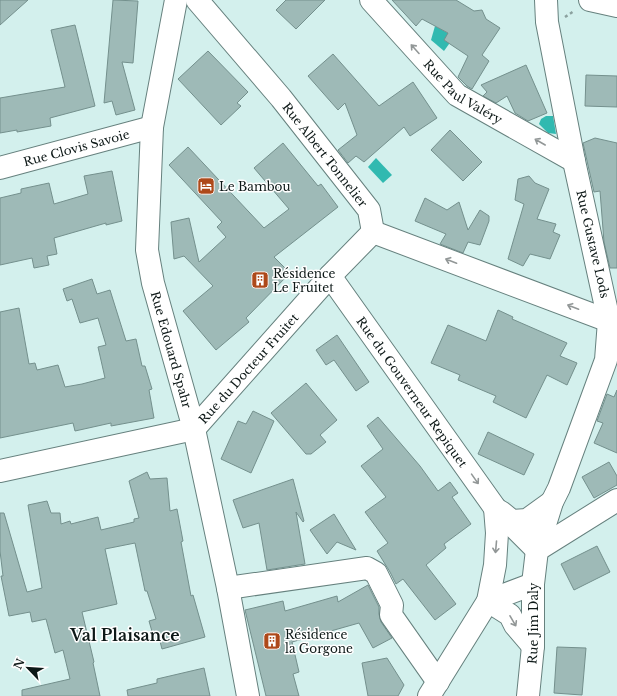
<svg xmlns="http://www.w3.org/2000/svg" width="617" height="696" font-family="'Libre Baskerville',serif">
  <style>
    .water { fill: #31b9b0 }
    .building { fill: #9ebab7; stroke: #74908d }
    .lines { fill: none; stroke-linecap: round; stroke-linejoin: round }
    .minor-casing { stroke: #66817e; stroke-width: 24 }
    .major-casing { stroke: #66817e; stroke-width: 24 }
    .path { stroke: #8ba19f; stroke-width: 2.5; stroke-dasharray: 3 3; stroke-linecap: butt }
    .minor { stroke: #fff; stroke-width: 22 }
    .major { stroke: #fff; stroke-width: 22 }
    .oneway { stroke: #929797 }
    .labels { text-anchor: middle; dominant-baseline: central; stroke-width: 3; stroke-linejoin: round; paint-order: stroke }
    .street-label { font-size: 12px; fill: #0d1817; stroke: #fff }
    .poi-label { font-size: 12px; fill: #0d1817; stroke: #fff; text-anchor: start }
    .district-label { font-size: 16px; font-weight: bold; fill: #0d1817; stroke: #fff }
  </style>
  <rect width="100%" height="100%" fill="#d3f0ed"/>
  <!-- water -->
  <g class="water">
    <path d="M435,26L450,34L449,44L444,51L431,40Z"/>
    <path d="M546,116H553L556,134L548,133L539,124L541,119Z"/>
    <path d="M376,158L392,175L383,183L368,167Z"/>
  </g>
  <!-- building -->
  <g class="building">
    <path d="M0,0H28L0,25Z"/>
    <path d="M113,0L138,1L133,63L122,62L135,110L116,115L112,101L104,103Z"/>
    <path d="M286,0H325L296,29L276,10Z"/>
    <path d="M392,0H456L474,11L482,10L486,19L500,28L482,55L489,61L472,89L467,86L458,77L468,56L444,40L448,33L422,19L416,26Z"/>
    <path d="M75,25L95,106L50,118L51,126L17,132V130L0,133V98L65,87L51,30Z"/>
    <path d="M208,51L248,92L237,103L241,106L221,125L178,79Z"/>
    <path d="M333,54L379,106L413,82L437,118L410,136L404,127L364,162L356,156L348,163L338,150L357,135L345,103L338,110L308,76Z"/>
    <path d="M526,65L547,113L528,121L515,113L507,96L496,103L483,96L487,92L481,85Z"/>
    <path d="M586,75L617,76V107L585,106Z"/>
    <path d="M450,130L482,162L463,181L431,150Z"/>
    <path d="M595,138L617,143V268H610L604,242L600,191L594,192L583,143Z"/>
    <path d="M283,143L318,186L321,184L338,207L274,257L290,273L246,318L249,322L216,350L183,311L213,286L184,256L174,259L171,222L189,218L199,262L226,237L217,227L222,222L169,165L188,147L264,228L289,209L254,168Z"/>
    <path d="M112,171L122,221L106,225V223L54,238L57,254L47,256L49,265L34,268L32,258L0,265V198L21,193V189L49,183L54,204L88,194L84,176Z"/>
    <path d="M529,176L535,183L549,189L537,219L556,224L553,232L560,235L550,259L530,254L523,266L508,259L524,204L515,200L518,179Z"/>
    <path d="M425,198L447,210L459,202L468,230L480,210L489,216V221L480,245L468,242L463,253L440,244L446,234L415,221Z"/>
    <path d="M92,279L97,294L110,290L126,341L136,339L142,366H145L152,389L149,390L154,418L111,426V423L75,431L73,423L0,438V312L19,308L29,364L35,363L37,370L58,365L65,387L82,384L105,378L98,347L106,345L98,318L80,323L72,299L67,301L63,289Z"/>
    <path d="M498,310L513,317L512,319L567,343L560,356L577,363L567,385L547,375L526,418L493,402L496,396L458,380L460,375L431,363L448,325L486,341Z"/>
    <path d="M337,335L369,382L356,391L334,360L326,365L316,350Z"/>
    <path d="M306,383L337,420L320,435L326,442L311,454H306L271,413Z"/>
    <path d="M617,390V453L594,443L603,423L597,421L607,394L614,397Z"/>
    <path d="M253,411L274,421L251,473L221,459L238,421L246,424Z"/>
    <path d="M378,417L420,466L438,491L450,482L458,493L452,497L471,524L444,544L446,548L426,565L456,604L435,620L403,579L396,584L390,572L377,551L388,543L365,512L386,497L361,466L383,449L367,426Z"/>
    <path d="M488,432L534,454L524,475L478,454Z"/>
    <path d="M609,462L617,476V485L594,498L582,477Z"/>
    <path d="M147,472L150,479L167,478L170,511L177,509L183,541L181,542L191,596L193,595L205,637L162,649L158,634L153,635L149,621L156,619L147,591H145L135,543L105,549L117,604L82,612L94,662L93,663L100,696H22V690L70,679L63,650L55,653L46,619L32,622L30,612L9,616L1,576H3L0,551V513H4L27,592L42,588L28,505L47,501L51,513H60L61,524L70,521L71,524L98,517L101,530L134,522V519L139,518L129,481Z"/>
    <path d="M293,479L304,521L303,522L296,512L305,564L267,570L259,523L243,528L233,500Z"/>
    <path d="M334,514L356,550L337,542L327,554L310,530Z"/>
    <path d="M597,546L610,572L574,590L561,564Z"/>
    <path d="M368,585L379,607V614L381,622L392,638L373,648L359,623L292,642L299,672L293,674L299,696H266L245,610L283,601L285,611L337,596L338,602Z"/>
    <path d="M557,647L586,648L582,695L554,693Z"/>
    <path d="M387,658L404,685L398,696H368L362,663Z"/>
    <path d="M204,668L210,696H128L127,690L157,683V679Z"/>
  </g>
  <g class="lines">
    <defs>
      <g id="minor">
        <path id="s1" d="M176,0L152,127L147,250L153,283L194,429L228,588L248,696"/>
        <path id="s2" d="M197,0L281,98L369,210L373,232"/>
        <path id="s3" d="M371,0L457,95L574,161"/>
        <path id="s4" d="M0,168L152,127"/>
        <path d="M373,232L609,321"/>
        <path id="s5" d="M330,276L495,508L537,550"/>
        <path id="s6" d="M0,471L194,429L330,276L373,232"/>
        <path d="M501,512L512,521L527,520L552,502"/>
        <path d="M537,550L617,500"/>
        <path d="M228,588L367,568L376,573L392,605L391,615L438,682"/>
        <path d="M488,601L510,615L515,625L533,646"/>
        <path d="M488,601L533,584"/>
        <path d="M429,696L488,601L495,565L497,533L495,508"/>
        <path id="s7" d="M528,696L533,646V584L537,550L552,502L559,488L606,360L609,321L574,161L547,22L546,0"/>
      </g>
      <path id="major" d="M590,0L617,6"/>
    </defs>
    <!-- minor casing -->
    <use href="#minor" class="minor-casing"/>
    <!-- major casing -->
    <use href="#major" class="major-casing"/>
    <!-- path -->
    <path class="path" d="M565,17L574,11"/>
    <!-- minor -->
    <use href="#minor" class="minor"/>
    <!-- major -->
    <use href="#major" class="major"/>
  </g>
  <!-- one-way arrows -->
  <defs><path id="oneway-shaft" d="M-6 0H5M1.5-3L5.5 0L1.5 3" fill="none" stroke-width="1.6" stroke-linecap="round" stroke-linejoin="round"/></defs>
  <g class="oneway">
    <use href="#oneway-shaft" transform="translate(415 49) rotate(-132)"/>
    <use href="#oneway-shaft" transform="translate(540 142) rotate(-150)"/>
    <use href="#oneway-shaft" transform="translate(451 261) rotate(-159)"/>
    <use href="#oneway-shaft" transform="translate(573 307) rotate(-159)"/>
    <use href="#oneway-shaft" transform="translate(475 479) rotate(55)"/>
    <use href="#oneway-shaft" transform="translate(496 547) rotate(95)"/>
    <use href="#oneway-shaft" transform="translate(513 621) rotate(60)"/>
  </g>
  <!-- icons -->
  <defs>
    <symbol id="hotel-square" viewBox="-11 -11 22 22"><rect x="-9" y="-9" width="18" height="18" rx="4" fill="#ae491a" stroke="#fff"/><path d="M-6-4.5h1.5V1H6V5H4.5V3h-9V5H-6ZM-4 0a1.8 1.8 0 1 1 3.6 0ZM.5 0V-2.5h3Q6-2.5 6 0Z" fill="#fff"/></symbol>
    <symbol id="building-square" viewBox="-11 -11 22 22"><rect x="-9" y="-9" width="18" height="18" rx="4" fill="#ae491a" stroke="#fff"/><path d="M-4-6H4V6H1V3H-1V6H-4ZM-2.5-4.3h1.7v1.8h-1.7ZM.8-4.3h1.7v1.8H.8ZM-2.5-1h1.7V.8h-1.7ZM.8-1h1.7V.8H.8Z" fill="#fff"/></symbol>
  </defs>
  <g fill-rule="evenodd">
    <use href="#hotel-square" x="196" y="176" width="20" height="20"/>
    <use href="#building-square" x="250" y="270" width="20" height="20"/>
    <use href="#building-square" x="262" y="631" width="20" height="20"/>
  </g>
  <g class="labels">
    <!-- street labels -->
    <g class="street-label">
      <text stroke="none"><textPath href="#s3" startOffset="131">Rue Paul Valéry</textPath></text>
      <text stroke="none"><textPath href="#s4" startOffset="79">Rue Clovis Savoie</textPath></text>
      <text stroke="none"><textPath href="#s2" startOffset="201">Rue Albert Tonnelier</textPath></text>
      <text transform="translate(593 244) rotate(77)">Rue Gustave Lods</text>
      <text stroke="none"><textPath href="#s1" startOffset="355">Rue Edouard Spahr</textPath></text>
      <text stroke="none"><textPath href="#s6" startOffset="280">Rue du Docteur Fruitet</textPath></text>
      <text stroke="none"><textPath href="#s5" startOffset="142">Rue du Gouverneur Repiquet</textPath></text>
      <text stroke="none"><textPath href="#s7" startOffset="73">Rue Jim Daly</textPath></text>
    </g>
    <!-- poi labels -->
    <g class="poi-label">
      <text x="219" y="186">Le Bambou</text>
      <text x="273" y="273">Résidence<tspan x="273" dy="14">Le Fruitet</tspan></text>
      <text x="285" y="634">Résidence<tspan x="285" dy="14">la Gorgone</tspan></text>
    </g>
    <!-- district labels -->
    <g class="district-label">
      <text x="125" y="635">Val Plaisance</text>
    </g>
  </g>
  <!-- north arrow -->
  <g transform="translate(28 668) rotate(295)" stroke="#ffffff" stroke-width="3" paint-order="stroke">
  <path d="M0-3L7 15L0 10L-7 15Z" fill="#0d1817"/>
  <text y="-6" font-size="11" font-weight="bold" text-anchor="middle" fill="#0d1817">N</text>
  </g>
</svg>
